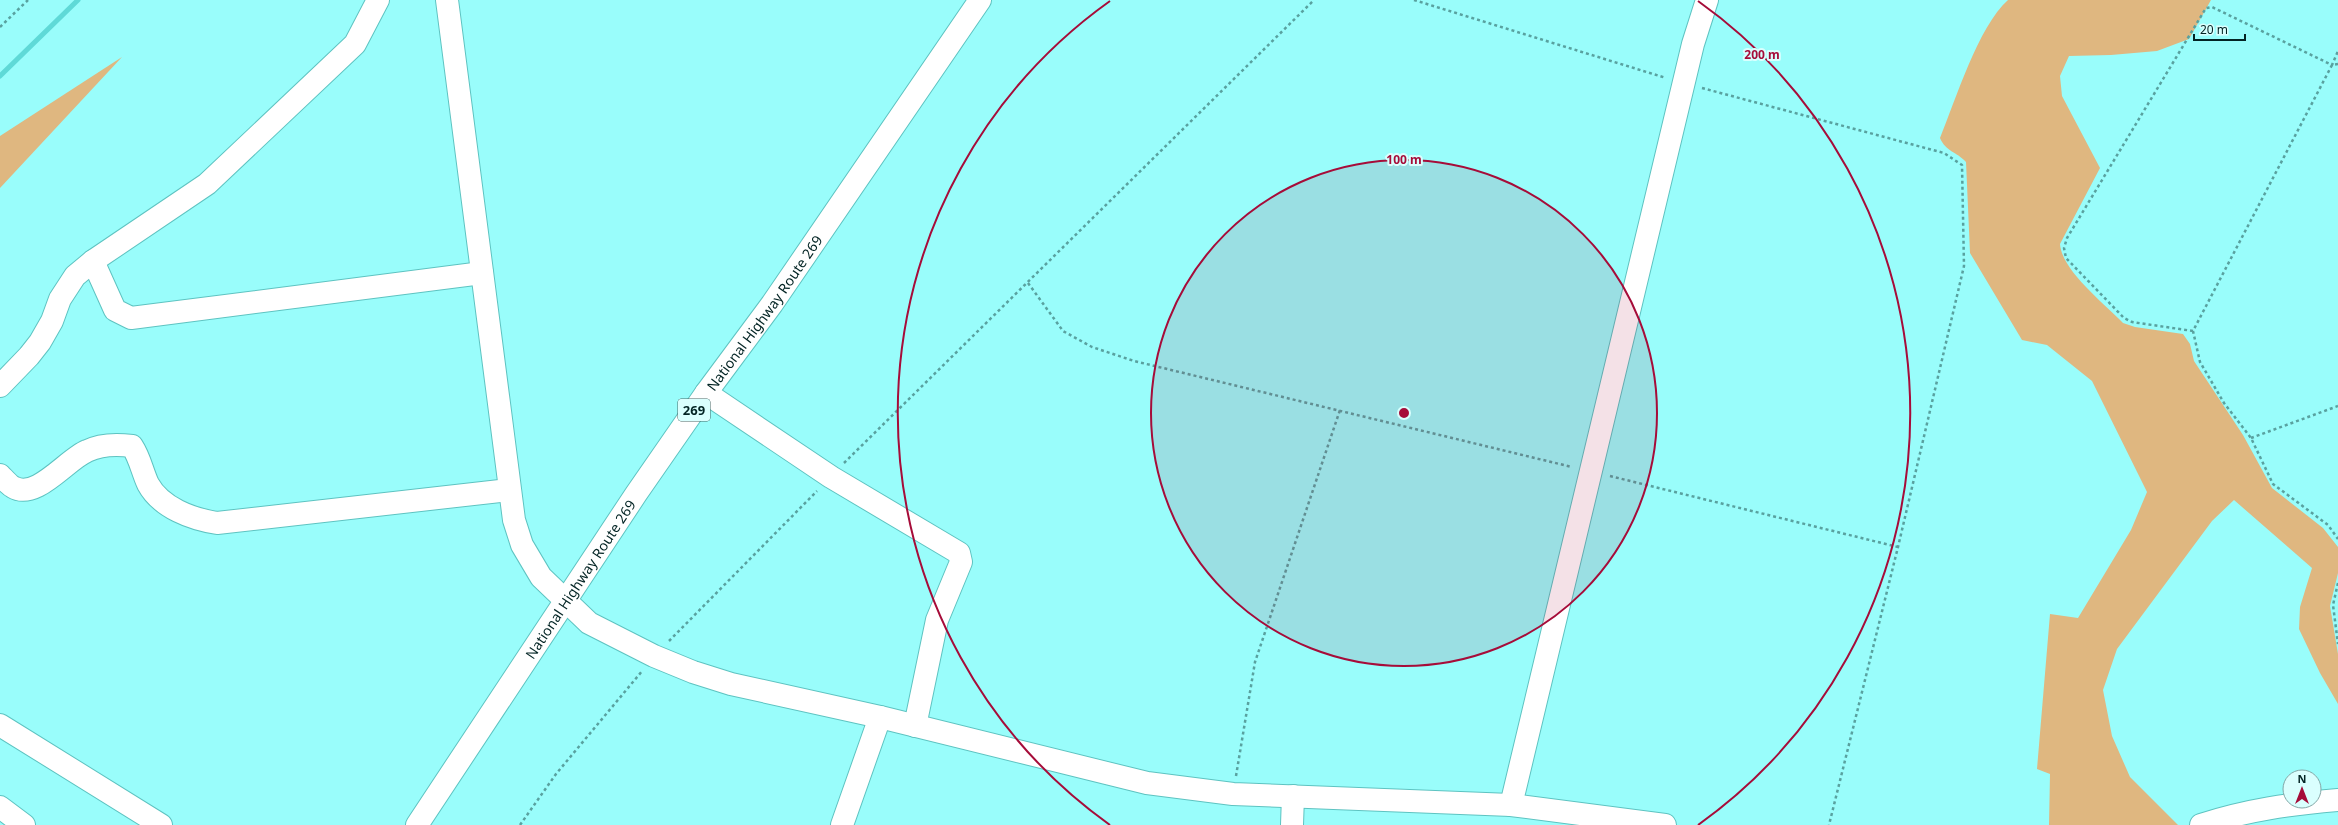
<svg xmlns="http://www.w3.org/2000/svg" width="2338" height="825" font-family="'Noto Sans',sans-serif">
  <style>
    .green { fill: #dfb780 }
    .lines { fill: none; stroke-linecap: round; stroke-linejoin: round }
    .stream { stroke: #5fd9d7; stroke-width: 5 }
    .minor-casing { stroke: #5ec3c1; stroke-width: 24 }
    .highway-casing { stroke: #5ec3c1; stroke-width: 24 }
    .path { stroke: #59a19f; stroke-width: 2.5; stroke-dasharray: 3 3; stroke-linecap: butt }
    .minor { stroke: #fff; stroke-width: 22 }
    .highway { stroke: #fff; stroke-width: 22 }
    .ring { fill: none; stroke: #a60c39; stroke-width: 2 }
    .labels { text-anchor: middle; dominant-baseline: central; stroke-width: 4; stroke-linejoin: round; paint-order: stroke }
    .shield { fill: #dafffe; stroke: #446665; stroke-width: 1 }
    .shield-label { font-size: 13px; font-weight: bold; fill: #032424 }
    .street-label { font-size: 14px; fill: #032424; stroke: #dafffe }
    .centre { fill: #a60c39; stroke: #dafffe; stroke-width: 2 }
    .ring-label { font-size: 12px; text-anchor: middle; font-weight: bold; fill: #a60c39; stroke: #dafffe; stroke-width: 4; stroke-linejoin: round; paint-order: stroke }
  </style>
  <rect width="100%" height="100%" fill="#99fdfb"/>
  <!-- green -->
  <g class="green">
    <path d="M2008,0H2211L2189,39L2157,51L2111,55L2069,56L2060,76L2062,96L2100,168L2060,244C2062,271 2104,303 2123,323L2135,327L2183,334L2190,344L2194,361L2243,435L2272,488L2323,528L2338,547V573L2330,606L2338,654V704L2320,673L2299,629L2300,607L2312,568L2234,500L2212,521L2117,649L2103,690L2112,736L2130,777L2178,825H2049L2050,774L2037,769L2050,614L2078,618L2131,530L2147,492L2092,381L2047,345L2022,340L1970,253L1966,162C1956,151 1946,152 1940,138C1956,99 1978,27 2008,0Z"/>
    <path d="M122,57L0,188V136Z"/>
  </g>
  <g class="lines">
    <!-- stream -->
    <path class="stream" d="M0,76L78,0"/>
    <defs>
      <g id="minor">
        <path d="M447,0L514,520L522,545L541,577L589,623L654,656L693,672L731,684L880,717L1147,783L1233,794L1511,805L1665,825"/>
        <path d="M93,261L115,310L131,318L482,273"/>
        <path d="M0,386L29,356L40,342L52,321L60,299L75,276L93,261L207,184L355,44L378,0"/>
        <path d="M706,393L831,477L959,553L961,562L937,620L915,726"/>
        <path d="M0,475C4,479 9,485 13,487C36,501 67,459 87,451C101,444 117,444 132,446C140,458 142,471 148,484C161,508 192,519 217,523L509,490"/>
        <path d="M1511,805L1693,44L1707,0"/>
        <path d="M842,825L880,717"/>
        <path d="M1292,825L1293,796"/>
        <path d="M2201,825C2247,810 2290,804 2338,800"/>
      </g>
      <g id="highway">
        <path d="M0,725L161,825"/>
        <path d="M0,807L24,825"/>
        <path id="s1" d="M417,825L636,494L706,393L772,304L980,0"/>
      </g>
    </defs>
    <!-- minor casing -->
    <use href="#minor" class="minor-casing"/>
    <!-- highway casing -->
    <use href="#highway" class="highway-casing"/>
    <!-- path -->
    <g class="path">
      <path d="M1414,0L1666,78"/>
      <path d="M0,27L28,0"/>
      <path d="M2338,64L2332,65L2193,331L2200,362L2224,403L2251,438L2273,484L2328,525L2338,539"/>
      <path d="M1702,88L1944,153L1962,165L1964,266L1898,547L1829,825"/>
      <path d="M1028,283L1063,331L1092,347L1134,361L1572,467"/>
      <path d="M2193,331L2132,322L2124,318L2066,258L2064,248L2067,238L2206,8L2212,7L2332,65L2338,51"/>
      <path d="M2251,438L2338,406"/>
      <path d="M844,463L1314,0"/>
      <path d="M1610,476L1898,547"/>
      <path d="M2338,583L2333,605L2338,644"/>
      <path d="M669,641L817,491"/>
      <path d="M1236,776L1255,662L1340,410"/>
      <path d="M520,825L556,774L643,670"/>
    </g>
    <!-- minor -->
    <use href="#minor" class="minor"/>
    <!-- highway -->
    <use href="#highway" class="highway"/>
  </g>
  <!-- distance rings -->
  <circle cx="1404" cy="413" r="253" fill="#a60c39" fill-opacity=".12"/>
  <g class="ring">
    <circle cx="1404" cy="413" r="253"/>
    <path d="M1110 825A506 506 0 0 1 1110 1M1698 1A506 506 0 0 1 1698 825"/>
  </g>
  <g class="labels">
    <!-- shield labels -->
    <rect class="shield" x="678" y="399" width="32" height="22" rx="3"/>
    <g class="shield-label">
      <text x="694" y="410">269</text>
    </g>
    <!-- street labels -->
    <g class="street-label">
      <text stroke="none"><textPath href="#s1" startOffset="619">National Highway Route 269</textPath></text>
      <text stroke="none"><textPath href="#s1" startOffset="295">National Highway Route 269</textPath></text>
    </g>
  </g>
  <circle cx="1404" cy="413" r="6" class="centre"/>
  <g class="ring-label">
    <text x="1762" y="59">200 m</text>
    <text x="1404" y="164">100 m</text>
  </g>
  <!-- north arrow -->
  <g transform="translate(2302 789)"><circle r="19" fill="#dafffe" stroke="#84a7a7"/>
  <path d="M0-3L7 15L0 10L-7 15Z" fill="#a60c39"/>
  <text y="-6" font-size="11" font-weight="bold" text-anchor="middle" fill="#032424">N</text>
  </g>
  <!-- scale -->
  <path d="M2194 34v6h51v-6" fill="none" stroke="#032424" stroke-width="2"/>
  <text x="2200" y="34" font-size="12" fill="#032424" stroke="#dafffe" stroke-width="3" paint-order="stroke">20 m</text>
</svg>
